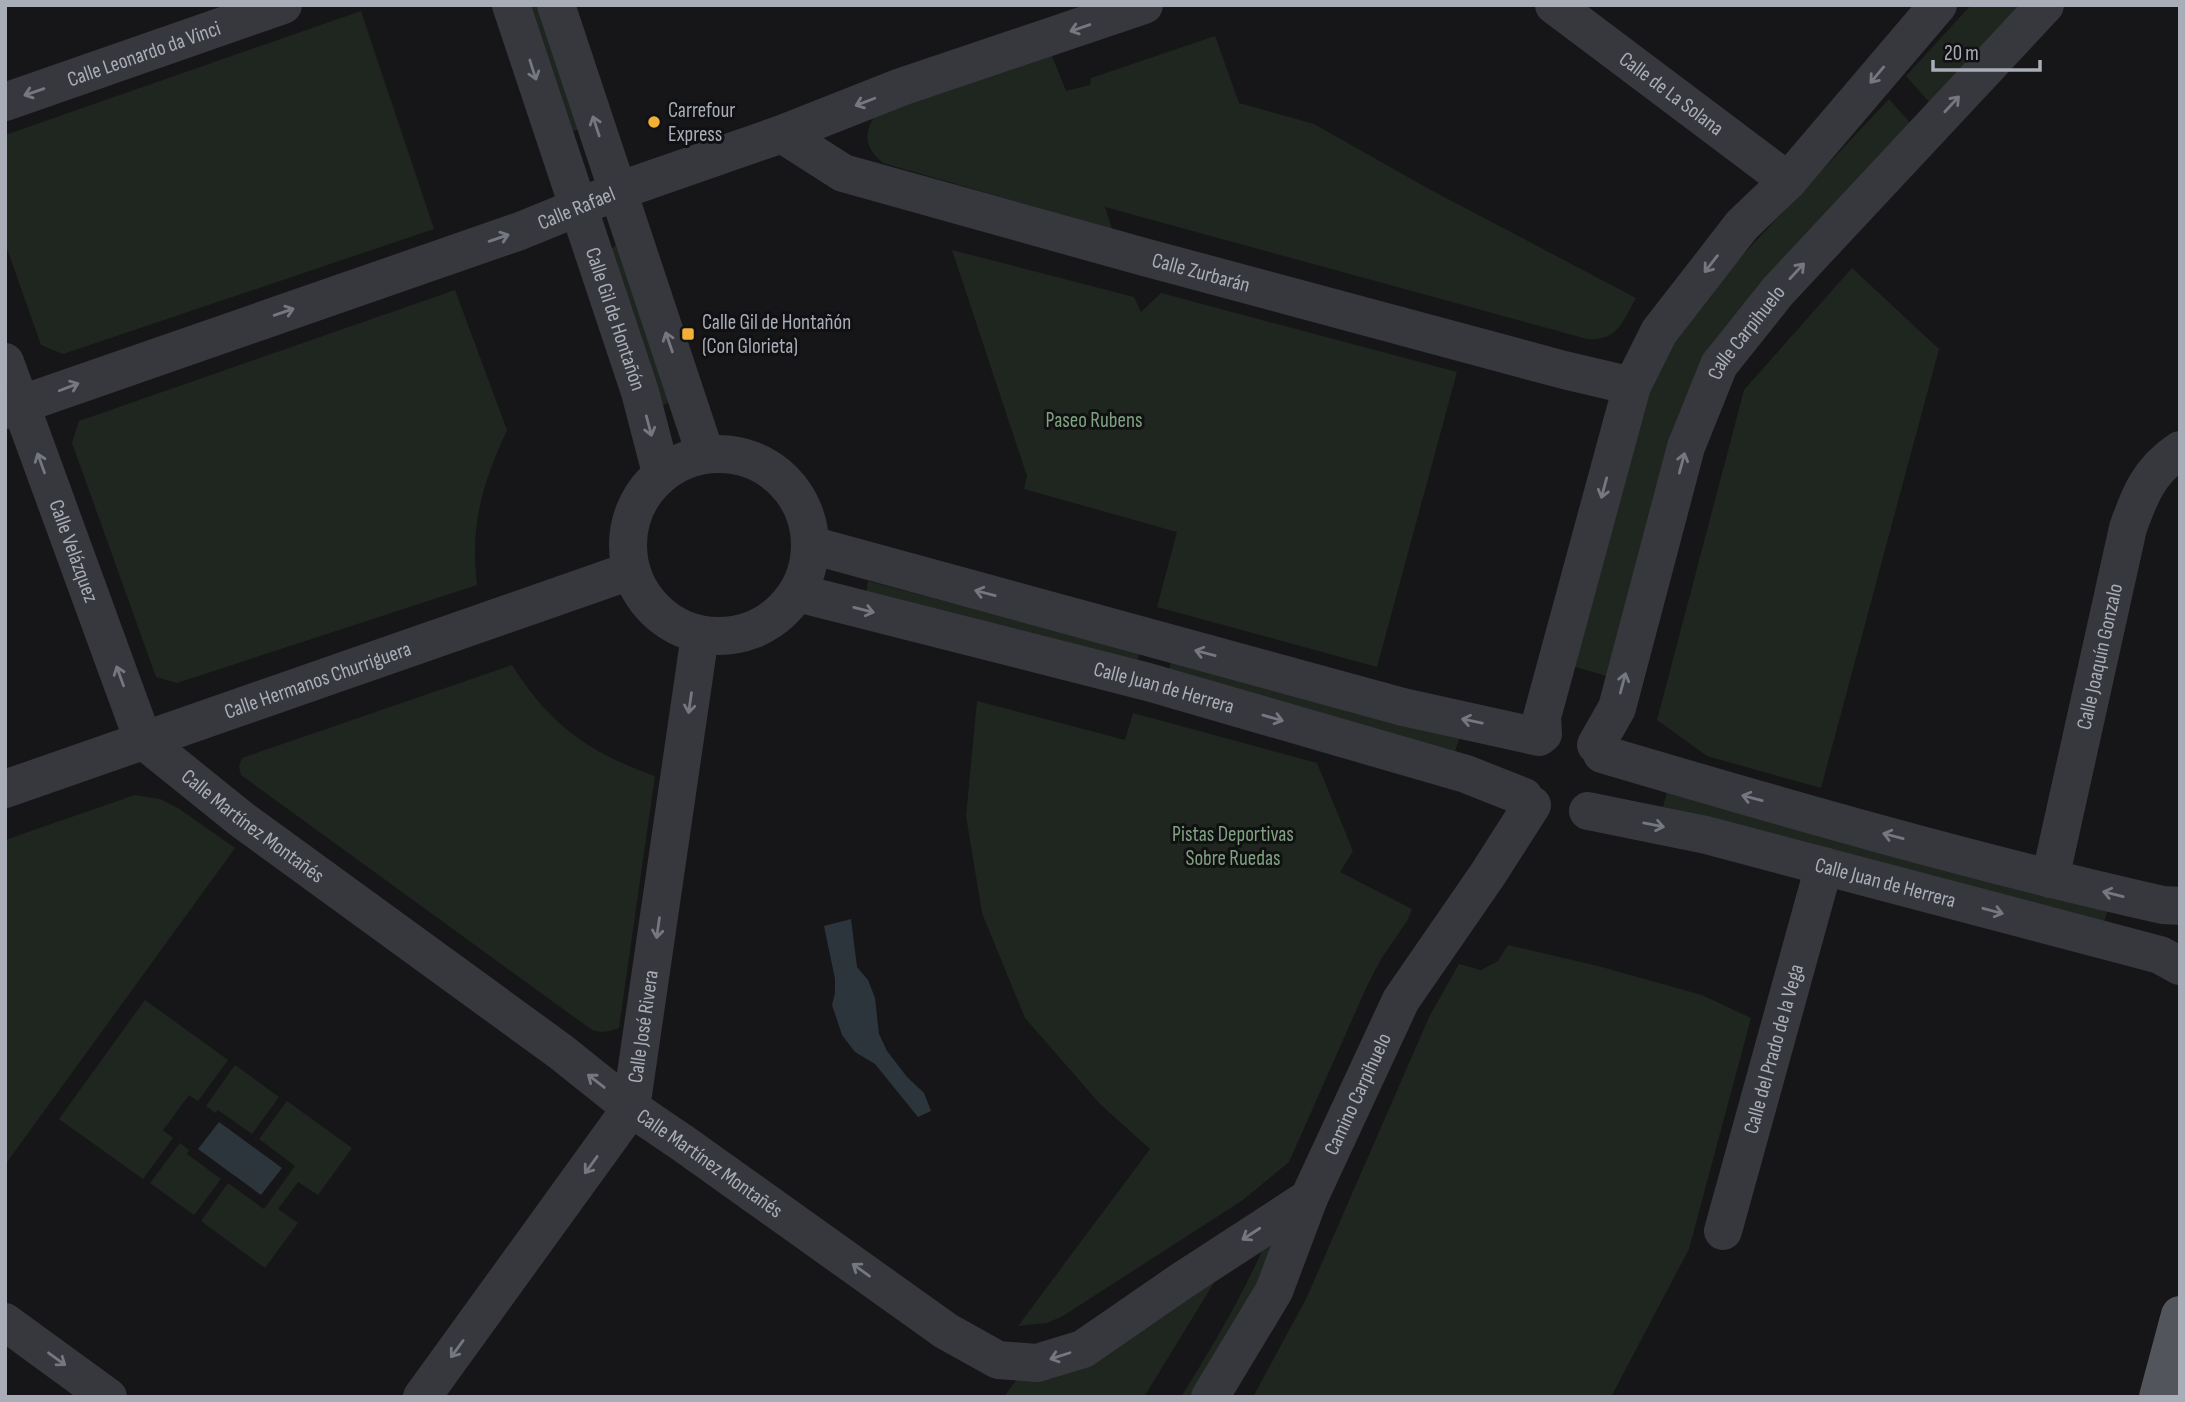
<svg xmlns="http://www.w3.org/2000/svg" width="2185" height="1402" font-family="'Sofia Sans Condensed',sans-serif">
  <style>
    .green { fill: #1e261f }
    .water { fill: #2c353c }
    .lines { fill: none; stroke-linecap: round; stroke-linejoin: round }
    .minor { stroke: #37383d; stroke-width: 38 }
    .primary { stroke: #53555c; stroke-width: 38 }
    .oneway { stroke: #757881 }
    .poi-dot { fill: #f2b134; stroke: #111113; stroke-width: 2.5 }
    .labels { text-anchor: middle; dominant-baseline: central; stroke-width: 6; stroke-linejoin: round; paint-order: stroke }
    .street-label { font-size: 21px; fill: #a8adb8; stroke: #111113 }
    .poi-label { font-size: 21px; fill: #a8adb8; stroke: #111113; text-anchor: start }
    .park-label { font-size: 21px; fill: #7fa381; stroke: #111113 }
  </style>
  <rect width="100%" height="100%" fill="#161618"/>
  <!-- green -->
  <g class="green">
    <path d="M524,5H538L581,128L569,133Z"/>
    <path d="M1971,5H2021L1931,104L1906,76Z"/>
    <path d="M361,11L434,229L63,354L41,345L5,243V135Z"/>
    <path d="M1215,36L1239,103L1314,124L1429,189L1636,298C1622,322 1618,341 1587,339L1105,207L1112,229L883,163C866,149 862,135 875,116L1050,51L1066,91L1090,85L1091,78Z"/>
    <path d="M1889,99L1912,125L1751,300L1610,677L1572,666L1650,387L1672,341L1726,273Z"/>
    <path d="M616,245L676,400L663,405L611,254V249Z"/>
    <path d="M952,250L1134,297L1141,312L1161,293L1457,372L1377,667L1157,607L1177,532L1024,489L1027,476Z"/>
    <path d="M1852,268L1939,349L1821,788L1707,756L1657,720L1744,390Z"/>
    <path d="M455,290L507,430C482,485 470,524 477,585L177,683L156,677L72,443L79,421Z"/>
    <path d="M868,581L1139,653L1137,666L866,594Z"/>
    <path d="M1171,662L1460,736L1454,755L1168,675Z"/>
    <path d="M512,665C549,724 589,753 655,776L619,1028C609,1032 602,1033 592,1030L241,775L239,767L242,758Z"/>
    <path d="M977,701L1125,740L1133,713L1317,763L1353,851L1340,872L1412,909L1407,921L1381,959L1367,986L1289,1162L1243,1200L1063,1316L1047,1323L1018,1326L1150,1149L1100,1104L1025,1018L982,913L966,816Z"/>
    <path d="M1668,788L2108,909L2104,922L1663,807Z"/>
    <path d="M135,795L160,799L178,808L235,848L5,1165V840Z"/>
    <path d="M1508,945L1598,966L1702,995L1751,1018L1689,1249L1611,1397H1253L1307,1297L1430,1015L1459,964L1481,970L1498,961Z"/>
    <path d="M145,1000L228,1060L198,1101L189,1095L163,1130L173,1138L143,1179L59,1119Z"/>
    <path d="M235,1065L279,1097L252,1134L218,1110L215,1113L206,1106Z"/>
    <path d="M287,1101L352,1148L318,1195L298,1182L278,1209L298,1223L265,1268L201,1221L228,1183L264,1209L295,1166L259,1139Z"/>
    <path d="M180,1143L189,1150L187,1154L221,1179L194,1215L150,1183Z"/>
    <path d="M1276,1242L1261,1283L1194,1397H1181C1212,1347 1242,1297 1265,1244Z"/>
    <path d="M1215,1281L1144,1397H1004L1017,1379H1051L1090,1363Z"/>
  </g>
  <!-- water -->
  <g class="water">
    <path d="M851,919L857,967L868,980L875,998L879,1034L887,1051L907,1077L924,1093L931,1111L918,1117L875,1064L855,1052L842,1035L832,1005L835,993V979L824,926Z"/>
    <path d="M219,1122L282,1168L261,1195L198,1149Z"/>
  </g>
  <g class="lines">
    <!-- minor -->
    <g class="minor">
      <path id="s1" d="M511,5L640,392L661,473"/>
      <path d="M556,5L705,453"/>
      <path id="s2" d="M1554,5L1788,181"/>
      <path id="s3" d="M5,102L283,5"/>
      <path id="s4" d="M782,134L843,173L1144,257L1564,370L1632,386"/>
      <path id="s5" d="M5,362L143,740L241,819L561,1052L631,1108L684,1144L946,1331L998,1360L1037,1363L1083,1349L1180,1282L1309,1198"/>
      <path id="s6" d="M5,410L520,231L618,191L782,134L901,87L1144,5"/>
      <circle cx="719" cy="545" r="91"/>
      <path d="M811,545L1403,707L1539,737"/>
      <path id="s7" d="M798,593L1148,682L1466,774L1524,797"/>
      <path d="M1543,734L1542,717L1632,386L1659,332L1742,225L1788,181L1938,5"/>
      <path id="s8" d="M1596,745L1617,708L1686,447L1719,365L1778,291L2045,5"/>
      <path d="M1602,754C1788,809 1975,863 2163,905L2180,906"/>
      <path id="s9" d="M5,789L630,571"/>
      <path id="s10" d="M1588,811L1706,835L2160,955L2180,966"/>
      <path id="s11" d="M2050,879L2128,528C2140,494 2149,471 2180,450"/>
      <path id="s12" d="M1723,1231L1824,866"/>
      <path d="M5,1322L108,1397"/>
      <path id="s13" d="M422,1397L631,1108L700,635"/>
      <path id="s14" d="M1210,1397L1274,1291L1309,1198L1401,1000L1488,874L1532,805"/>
    </g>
    <!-- primary -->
    <path class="primary" d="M2158,1397L2180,1315"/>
  </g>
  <!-- one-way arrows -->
  <defs><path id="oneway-shaft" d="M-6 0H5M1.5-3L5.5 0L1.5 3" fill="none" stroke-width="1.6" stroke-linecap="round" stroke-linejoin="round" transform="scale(1.75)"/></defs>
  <g class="oneway">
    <use href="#oneway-shaft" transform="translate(1080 28) rotate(161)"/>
    <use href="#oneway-shaft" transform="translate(533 70) rotate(72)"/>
    <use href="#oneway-shaft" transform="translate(1877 75) rotate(130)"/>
    <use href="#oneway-shaft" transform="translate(34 92) rotate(161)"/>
    <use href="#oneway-shaft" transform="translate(865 102) rotate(159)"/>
    <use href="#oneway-shaft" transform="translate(1952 104) rotate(-47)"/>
    <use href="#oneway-shaft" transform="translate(596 126) rotate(-108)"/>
    <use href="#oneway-shaft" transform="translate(499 238) rotate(-19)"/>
    <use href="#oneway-shaft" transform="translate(1711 264) rotate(128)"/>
    <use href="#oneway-shaft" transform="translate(1797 271) rotate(-47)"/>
    <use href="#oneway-shaft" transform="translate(284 312) rotate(-19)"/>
    <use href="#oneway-shaft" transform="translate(669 342) rotate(-109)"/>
    <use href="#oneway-shaft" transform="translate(69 387) rotate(-21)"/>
    <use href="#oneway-shaft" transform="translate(649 426) rotate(75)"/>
    <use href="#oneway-shaft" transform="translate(41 463) rotate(-110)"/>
    <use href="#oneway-shaft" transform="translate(1682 463) rotate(-75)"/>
    <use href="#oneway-shaft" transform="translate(1604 488) rotate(105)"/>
    <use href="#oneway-shaft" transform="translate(985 593) rotate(-165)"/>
    <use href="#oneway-shaft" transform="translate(864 610) rotate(14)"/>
    <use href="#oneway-shaft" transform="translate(1205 653) rotate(-165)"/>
    <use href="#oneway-shaft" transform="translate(120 676) rotate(-110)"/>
    <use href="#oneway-shaft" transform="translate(1623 683) rotate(-75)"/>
    <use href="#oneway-shaft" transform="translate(690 703) rotate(98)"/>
    <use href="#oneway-shaft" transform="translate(1273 718) rotate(16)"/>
    <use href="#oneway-shaft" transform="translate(1472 721) rotate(-168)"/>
    <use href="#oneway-shaft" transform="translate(1752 798) rotate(-165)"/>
    <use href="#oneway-shaft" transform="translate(1654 825) rotate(11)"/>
    <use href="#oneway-shaft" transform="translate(1893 836) rotate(-165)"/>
    <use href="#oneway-shaft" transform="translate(2113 894) rotate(-166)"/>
    <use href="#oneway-shaft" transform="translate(1993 911) rotate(15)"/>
    <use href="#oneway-shaft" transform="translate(658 928) rotate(98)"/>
    <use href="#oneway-shaft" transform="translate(596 1081) rotate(-142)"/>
    <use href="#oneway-shaft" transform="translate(591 1165) rotate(126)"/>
    <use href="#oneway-shaft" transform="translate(1251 1234) rotate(147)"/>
    <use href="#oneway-shaft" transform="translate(861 1270) rotate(-144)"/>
    <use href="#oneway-shaft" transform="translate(457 1349) rotate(126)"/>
    <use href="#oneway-shaft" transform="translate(1060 1356) rotate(162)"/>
    <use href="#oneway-shaft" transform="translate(57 1359) rotate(36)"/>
  </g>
  <!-- markers -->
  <g class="poi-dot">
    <circle cx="654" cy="122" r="7"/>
    <rect x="681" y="327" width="14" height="14" rx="3.5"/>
  </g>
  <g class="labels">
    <!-- street labels -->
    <g class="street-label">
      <text stroke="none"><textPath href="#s3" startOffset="147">Calle Leonardo da Vinci</textPath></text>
      <text stroke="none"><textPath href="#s2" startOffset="147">Calle de La Solana</textPath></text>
      <text stroke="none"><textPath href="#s6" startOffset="606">Calle Rafael</textPath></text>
      <text stroke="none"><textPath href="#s4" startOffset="444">Calle Zurbarán</textPath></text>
      <text stroke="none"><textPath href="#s1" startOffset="331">Calle Gil de Hontañón</textPath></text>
      <text stroke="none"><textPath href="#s8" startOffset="443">Calle Carpihuelo</textPath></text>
      <text stroke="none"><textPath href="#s5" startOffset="201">Calle Velázquez</textPath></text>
      <text stroke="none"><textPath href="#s11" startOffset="228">Calle Joaquín Gonzalo</textPath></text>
      <text stroke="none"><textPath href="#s9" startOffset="331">Calle Hermanos Churriguera</textPath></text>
      <text stroke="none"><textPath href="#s7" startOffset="378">Calle Juan de Herrera</textPath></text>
      <text stroke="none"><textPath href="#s5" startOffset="542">Calle Martínez Montañés</textPath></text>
      <text stroke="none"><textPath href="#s10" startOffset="306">Calle Juan de Herrera</textPath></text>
      <text stroke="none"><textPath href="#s13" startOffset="439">Calle José Rivera</textPath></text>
      <text stroke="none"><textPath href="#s12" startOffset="189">Calle del Prado de la Vega</textPath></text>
      <text stroke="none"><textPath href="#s14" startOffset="338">Camino Carpihuelo</textPath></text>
      <text stroke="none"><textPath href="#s5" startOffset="1110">Calle Martínez Montañés</textPath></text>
    </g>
    <!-- poi labels -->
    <g class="poi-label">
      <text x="668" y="110">Carrefour<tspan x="668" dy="24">Express</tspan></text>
      <text x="702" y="322">Calle Gil de Hontañón<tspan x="702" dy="24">(Con Glorieta)</tspan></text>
    </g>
    <!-- park labels -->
    <g class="park-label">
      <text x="1094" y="420">Paseo Rubens</text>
      <text x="1233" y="834">Pistas Deportivas<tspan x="1233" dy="24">Sobre Ruedas</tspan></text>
    </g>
  </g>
  <!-- border -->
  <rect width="2185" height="1402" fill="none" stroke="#a8adb8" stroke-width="14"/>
  <!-- scale -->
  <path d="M1933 60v10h107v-10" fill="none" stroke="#a8adb8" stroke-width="3.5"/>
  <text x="1944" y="60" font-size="21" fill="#a8adb8" stroke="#111113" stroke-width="5" paint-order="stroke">20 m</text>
</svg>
